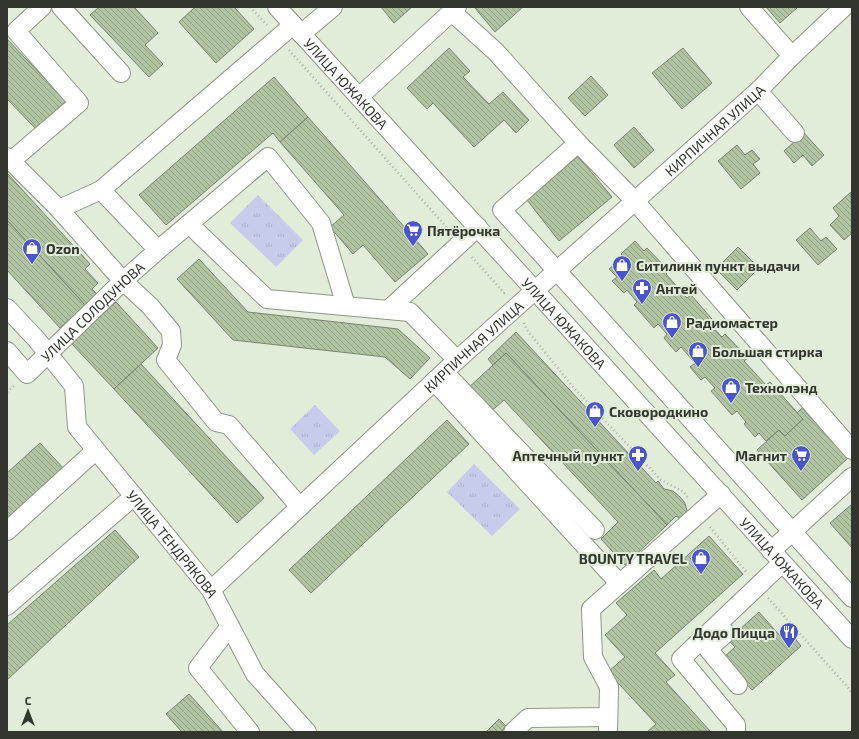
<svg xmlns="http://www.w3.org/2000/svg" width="859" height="739" font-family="'Exo 2',sans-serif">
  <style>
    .grass { fill: url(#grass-tufts) }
    .building { fill: url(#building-back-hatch); stroke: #798373 }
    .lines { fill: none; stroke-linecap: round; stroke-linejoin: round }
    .minor-casing { stroke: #8e9887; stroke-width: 20 }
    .path { stroke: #a9b1a2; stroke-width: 2.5; stroke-dasharray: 1 3; stroke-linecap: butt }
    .minor { stroke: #fff; stroke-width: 18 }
    .labels { text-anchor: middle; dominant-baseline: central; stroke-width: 4; stroke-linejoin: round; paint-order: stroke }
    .street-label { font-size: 14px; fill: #32362f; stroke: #e1ecd9 }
    .poi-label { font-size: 14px; font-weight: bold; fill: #32362f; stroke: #e1ecd9; text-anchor: start }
  </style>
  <defs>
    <pattern id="grass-tufts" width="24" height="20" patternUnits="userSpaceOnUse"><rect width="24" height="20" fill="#c5cdeb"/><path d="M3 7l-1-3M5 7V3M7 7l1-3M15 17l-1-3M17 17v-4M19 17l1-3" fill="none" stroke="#aab1ca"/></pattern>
    <pattern id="building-back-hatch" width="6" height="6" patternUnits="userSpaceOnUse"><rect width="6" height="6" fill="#b0c4a2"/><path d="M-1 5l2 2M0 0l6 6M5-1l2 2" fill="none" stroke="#90a084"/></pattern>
  </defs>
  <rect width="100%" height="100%" fill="#e1ecd9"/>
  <!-- grass -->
  <g class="grass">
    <path d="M258,195L303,240L276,267L230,223Z"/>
    <path d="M315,405L340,431L314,455L290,429Z"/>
    <path d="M474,464L520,509L492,536L447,492Z"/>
  </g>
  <!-- building -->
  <g class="building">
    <path d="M99,7H134L158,33L145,45L163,64L149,77L90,15Z"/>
    <path d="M195,7H234L254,29L216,63L179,22Z"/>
    <path d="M381,7H412L394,23Z"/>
    <path d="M477,7H523L495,32L475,8Z"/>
    <path d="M766,7H798L780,23Z"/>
    <path d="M7,39L66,101L36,129L7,99Z"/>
    <path d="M449,48L470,71L463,77L489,104L503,92L529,120L516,133L504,120L474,147L433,103L427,109L407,88Z"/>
    <path d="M683,48L712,83L682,109L652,73Z"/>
    <path d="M591,76L608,95L585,116L568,98Z"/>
    <path d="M274,77L308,117L280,142L273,133L166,225L139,195Z"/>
    <path d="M308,117L428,254L395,282L363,245L353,254L330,227L344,215L280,142Z"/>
    <path d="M634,127L654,150L634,168L614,145Z"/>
    <path d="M804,133L824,155L812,166L803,155L794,163L784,151Z"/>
    <path d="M737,145L745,155L752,150L760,159L753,164L760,173L741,189L718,161Z"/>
    <path d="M578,156L612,197L559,241L527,200Z"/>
    <path d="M7,173L90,264L85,269L98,283L92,289L97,294L85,305L7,220Z"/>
    <path d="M851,192L852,233L844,240L830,225L839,216L833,208Z"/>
    <path d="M7,220L85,305L60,328L7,270Z"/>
    <path d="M810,228L821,241L826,237L837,249L818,265L796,240Z"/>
    <path d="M635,241L644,251L647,248L669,271L666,274L687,298L691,295L712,319L708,322L722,337L725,334L748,358L744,361L766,385L770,382L803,419L785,436L779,430L766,441L759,433L755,437L744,424L746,422L737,411L732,415L711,391L715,388L705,377L701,380L690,367L695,363L681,347L676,352L664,338L667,334L658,324L654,328L634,305L637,302L627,290L624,293L612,281L617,277L609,269L623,257L621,254Z"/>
    <path d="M738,247L759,268L737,290L716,269Z"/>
    <path d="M199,259L248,312L398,329L430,358L410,379L385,357L233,340L177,279Z"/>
    <path d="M116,302L158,348L114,389L71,343Z"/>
    <path d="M516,332L656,483L658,481L664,489L673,491L680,497L685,503L688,515L680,518L676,516L667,525L506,353L493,365L488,359Z"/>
    <path d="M506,353L667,525L625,565L601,539L618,522L504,400L488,414L466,390Z"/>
    <path d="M141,364L264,498L237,523L114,389Z"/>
    <path d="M802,408L848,458L802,500L757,450L779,430L785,436L803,419L797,413Z"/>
    <path d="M447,420L469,444L311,593L289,570Z"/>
    <path d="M40,443L66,471L7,525V473Z"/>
    <path d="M852,504V548L830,523Z"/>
    <path d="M115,530L139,557L7,680V625Z"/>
    <path d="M709,536L743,574L655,653L675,675L666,682L710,731L647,732L656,724L608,672L625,657L605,635L627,615L616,603L654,570L661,579Z"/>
    <path d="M759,612L782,638L789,631L801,646L752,690L723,658L735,647L728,640Z"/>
    <path d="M189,694L199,705L223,732H182L166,714Z"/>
    <path d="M499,719L506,726L501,732H486Z"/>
  </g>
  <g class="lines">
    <defs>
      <g id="minor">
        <path d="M61,7L121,73"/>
        <path id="s1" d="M277,7L852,639"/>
        <path d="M749,7L792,56"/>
        <path d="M452,12L496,52L578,143L634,200L852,450"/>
        <path d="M301,34L333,7"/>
        <path d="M758,91L795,133"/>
        <path d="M359,97L457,7"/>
        <path d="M578,143L502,210L852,598"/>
        <path d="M7,157L59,209L123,281L150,306L171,331L172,345L166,360L216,422L229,425L300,507"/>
        <path d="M11,161L79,103L16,31L42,7"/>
        <path d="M101,190L293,25"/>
        <path d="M59,209L101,190L158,250L268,157L321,223L346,306"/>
        <path d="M189,224L267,299L410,312L457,360"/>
        <path id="s2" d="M7,308L37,340L74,386L77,427L211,590L255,674L307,732"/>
        <path d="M388,310L478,227"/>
        <path id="s3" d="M7,351L27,374L123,281L158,250"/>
        <path d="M444,372L595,530"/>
        <path d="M434,381L619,583"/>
        <path d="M7,531L96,450"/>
        <path d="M771,551L852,477"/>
        <path id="s4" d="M211,590L457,360L758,91L792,56L844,7"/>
        <path d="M7,606L134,496"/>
        <path d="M230,626L198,668L250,732"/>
        <path d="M726,633L708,649L738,685"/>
        <path d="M513,732L528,718L608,717"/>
        <path d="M608,732L609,687L593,657L591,609L721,494"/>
        <path d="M736,732V725L681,659L782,563"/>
      </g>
    </defs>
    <!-- minor casing -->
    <use href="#minor" class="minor-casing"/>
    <!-- path -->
    <g class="path">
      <path d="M250,7L267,25"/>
      <path d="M289,50L449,230"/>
      <path d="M472,257L504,293L505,292"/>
      <path d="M524,323L527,330L573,387L661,480L684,492L689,499"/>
      <path d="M7,392L15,385"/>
      <path d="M710,527L747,573"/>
      <path d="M768,598L852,692"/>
    </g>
    <!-- minor -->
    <use href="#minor" class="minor"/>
  </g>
  <!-- icons -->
  <defs>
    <symbol id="supermarket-pin" viewBox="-11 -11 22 30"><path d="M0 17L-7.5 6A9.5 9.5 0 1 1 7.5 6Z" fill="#4b55cb" stroke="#e1ecd9"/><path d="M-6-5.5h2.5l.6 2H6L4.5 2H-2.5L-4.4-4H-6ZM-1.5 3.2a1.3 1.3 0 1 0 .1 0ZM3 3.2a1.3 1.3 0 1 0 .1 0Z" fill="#fff"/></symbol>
    <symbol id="shop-pin" viewBox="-11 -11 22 30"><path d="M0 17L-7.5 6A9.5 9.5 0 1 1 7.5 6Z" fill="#4b55cb" stroke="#e1ecd9"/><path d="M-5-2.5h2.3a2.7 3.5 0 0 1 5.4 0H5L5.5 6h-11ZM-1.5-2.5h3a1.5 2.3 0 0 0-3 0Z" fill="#fff"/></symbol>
    <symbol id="pharmacy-pin" viewBox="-11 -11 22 30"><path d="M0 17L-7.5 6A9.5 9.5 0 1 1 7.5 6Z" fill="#4b55cb" stroke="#e1ecd9"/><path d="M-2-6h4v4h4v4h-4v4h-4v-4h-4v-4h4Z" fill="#fff"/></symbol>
    <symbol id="restaurant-pin" viewBox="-11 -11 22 30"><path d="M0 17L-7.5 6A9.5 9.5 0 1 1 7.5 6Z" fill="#4b55cb" stroke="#e1ecd9"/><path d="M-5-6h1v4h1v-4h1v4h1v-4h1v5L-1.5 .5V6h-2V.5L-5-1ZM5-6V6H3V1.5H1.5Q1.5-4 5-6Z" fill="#fff"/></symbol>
  </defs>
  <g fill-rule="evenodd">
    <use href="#supermarket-pin" x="402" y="219" width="22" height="30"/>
    <use href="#shop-pin" x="21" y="237" width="22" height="30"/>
    <use href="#shop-pin" x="611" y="254" width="22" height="30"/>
    <use href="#pharmacy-pin" x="631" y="277" width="22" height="30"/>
    <use href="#shop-pin" x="661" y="311" width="22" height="30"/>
    <use href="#shop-pin" x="687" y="340" width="22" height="30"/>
    <use href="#shop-pin" x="720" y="376" width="22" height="30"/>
    <use href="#shop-pin" x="584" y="400" width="22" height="30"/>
    <use href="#pharmacy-pin" x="627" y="444" width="22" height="30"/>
    <use href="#supermarket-pin" x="790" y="444" width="22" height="30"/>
    <use href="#shop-pin" x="690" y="547" width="22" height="30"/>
    <use href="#restaurant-pin" x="778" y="621" width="22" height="30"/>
  </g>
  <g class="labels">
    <!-- street labels -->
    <g class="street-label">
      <text stroke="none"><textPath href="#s1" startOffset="103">УЛИЦА ЮЖАКОВА</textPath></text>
      <text stroke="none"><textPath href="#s4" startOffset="682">КИРПИЧНАЯ УЛИЦА</textPath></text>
      <text stroke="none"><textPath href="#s3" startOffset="121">УЛИЦА СОЛОДУНОВА</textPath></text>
      <text stroke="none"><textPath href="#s1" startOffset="427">УЛИЦА ЮЖАКОВА</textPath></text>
      <text stroke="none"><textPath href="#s4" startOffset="358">КИРПИЧНАЯ УЛИЦА</textPath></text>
      <text stroke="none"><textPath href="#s2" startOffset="295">УЛИЦА ТЕНДРЯКОВА</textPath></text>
      <text stroke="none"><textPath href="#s1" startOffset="751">УЛИЦА ЮЖАКОВА</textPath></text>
    </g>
    <!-- poi labels -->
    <g class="poi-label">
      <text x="427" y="230">Пятёрочка</text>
      <text x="46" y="248">Ozon</text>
      <text x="636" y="265">Ситилинк пункт выдачи</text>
      <text x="656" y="288">Антей</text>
      <text x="686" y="322">Радиомастер</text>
      <text x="712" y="351">Большая стирка</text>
      <text x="745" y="387">Технолэнд</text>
      <text x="609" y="411">Сковородкино</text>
      <text x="624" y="455" text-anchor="end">Аптечный пункт</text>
      <text x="787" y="455" text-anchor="end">Магнит</text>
      <text x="687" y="558" text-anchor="end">BOUNTY TRAVEL</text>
      <text x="775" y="632" text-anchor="end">Додо Пицца</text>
    </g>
  </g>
  <!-- border -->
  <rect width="859" height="739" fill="none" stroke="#32362f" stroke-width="16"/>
  <!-- north arrow -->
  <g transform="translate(28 711)" stroke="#e1ecd9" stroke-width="3" paint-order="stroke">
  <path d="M0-3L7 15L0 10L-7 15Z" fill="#32362f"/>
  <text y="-6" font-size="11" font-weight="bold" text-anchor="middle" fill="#32362f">С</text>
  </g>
</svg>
